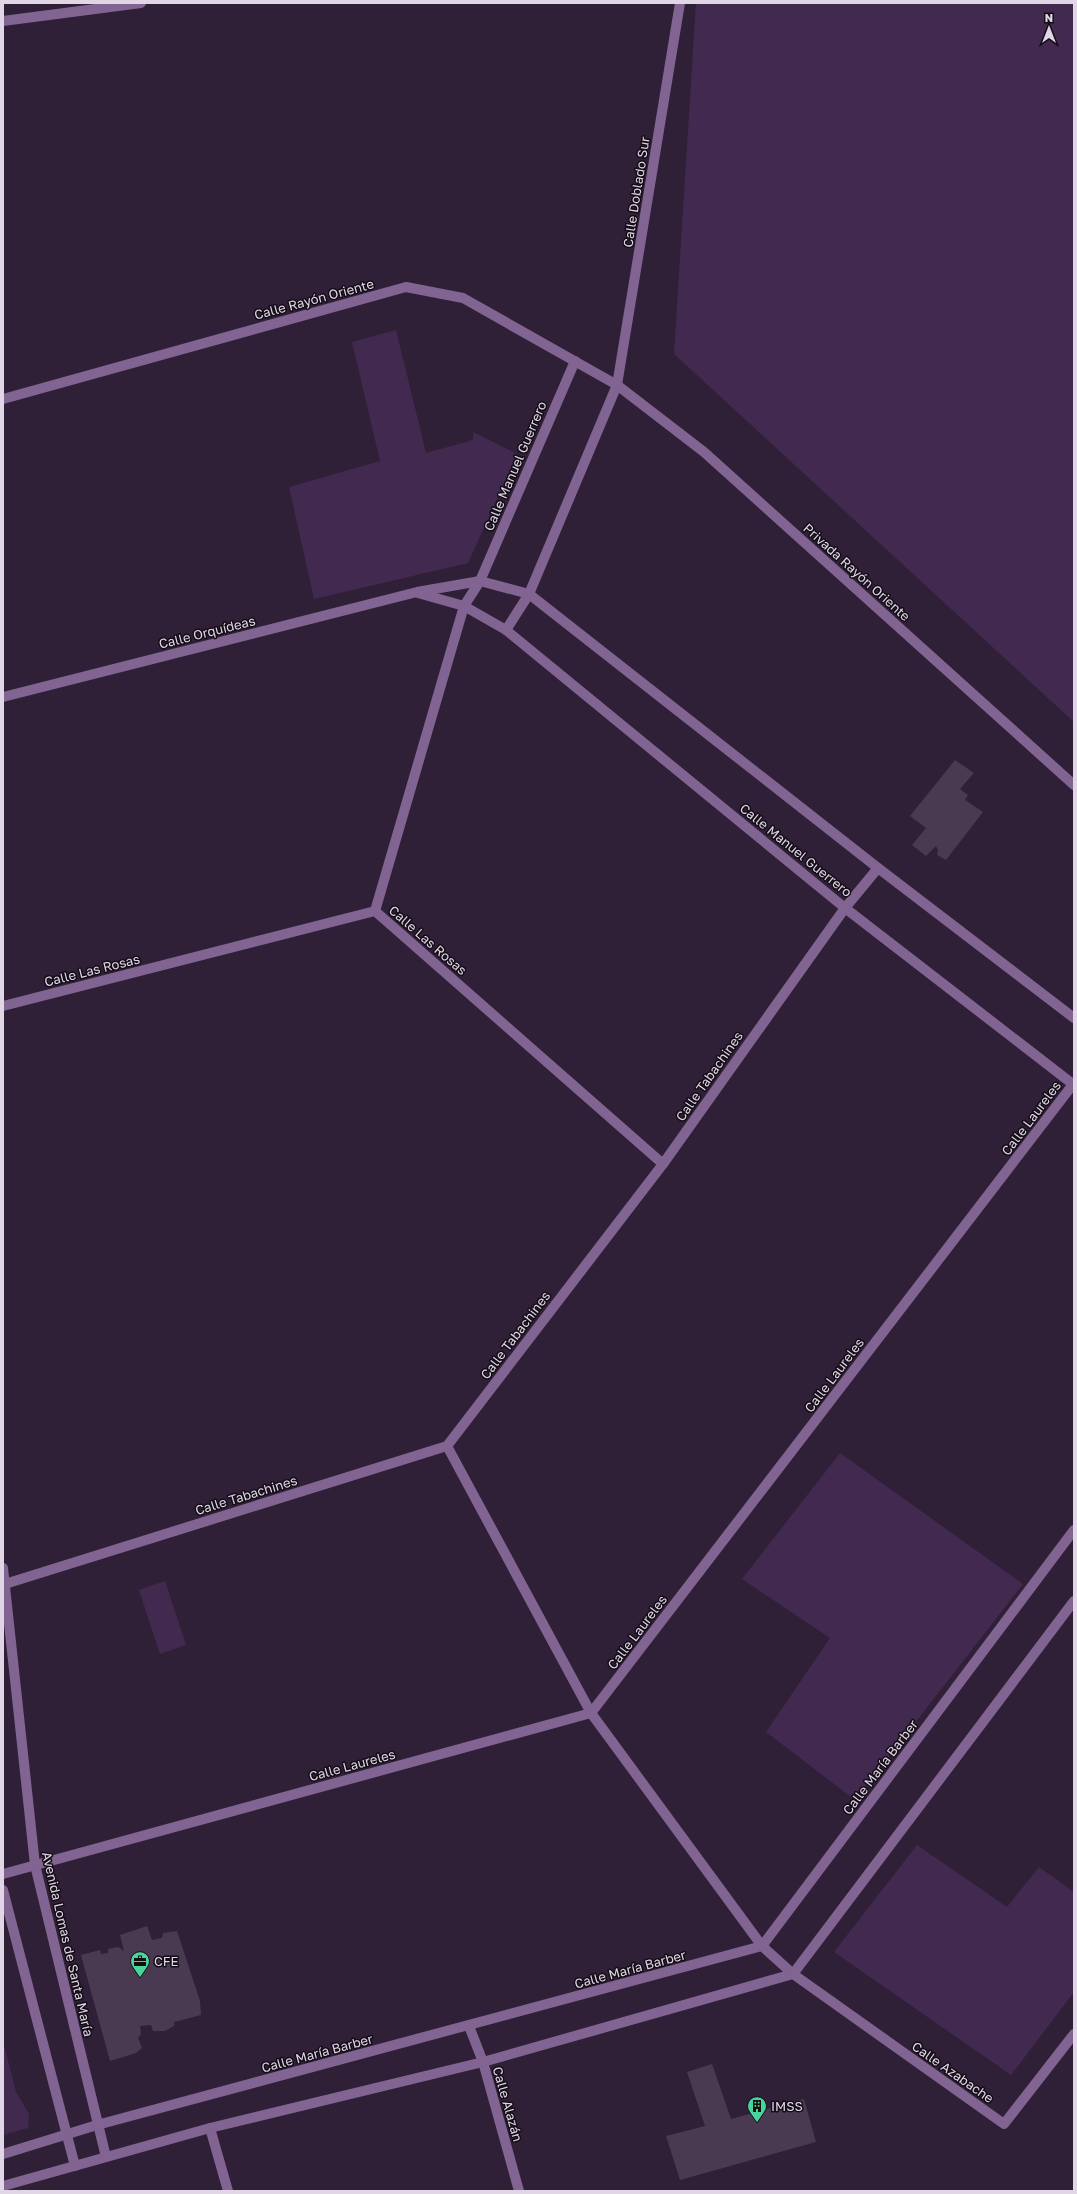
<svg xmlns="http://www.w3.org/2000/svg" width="1077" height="2194" font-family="'Golos Text',sans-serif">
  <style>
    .green { fill: #422950 }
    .building { fill: #493a52 }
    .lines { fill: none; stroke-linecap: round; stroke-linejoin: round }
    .minor { stroke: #816492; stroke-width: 10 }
    .labels { text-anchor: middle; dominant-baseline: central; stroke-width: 3; stroke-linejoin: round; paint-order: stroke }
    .street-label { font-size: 13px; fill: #e0d6e5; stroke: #140d17 }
    .poi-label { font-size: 13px; fill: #e0d6e5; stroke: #140d17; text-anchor: start }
  </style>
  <rect width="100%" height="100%" fill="#2f2037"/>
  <!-- green -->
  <g class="green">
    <path d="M696,3H1074V722L674,354Z"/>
    <path d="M396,330L426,453L473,440V432L517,454L468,563L314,599L289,487L380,461L352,342Z"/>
    <path d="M840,1453L1023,1584L855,1800L766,1732L830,1638L742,1579Z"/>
    <path d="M165,1581L186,1645L160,1654L139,1590Z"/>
    <path d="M917,1845L1007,1907L1039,1867L1074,1892V1992L1011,2075L834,1952Z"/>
    <path d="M3,2041L16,2092L29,2114L28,2128L3,2135Z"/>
  </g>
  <!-- building -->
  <g class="building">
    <path d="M955,760L974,773L960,789L968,795L965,800L983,812L946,860L937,855L938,850L936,846L926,856L912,845L926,828L910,816Z"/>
    <path d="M147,1926L152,1940L162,1938L163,1933L177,1931L200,2001L201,2015L174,2022V2026L165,2031H153L151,2025L140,2026L141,2034L138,2038L142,2048L136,2053L110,2061L81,1955L100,1950L101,1954L108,1953V1949L118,1947L124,1951L120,1935Z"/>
    <path d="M712,2064L731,2119L804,2099L816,2142L680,2180L666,2136L705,2126L687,2072Z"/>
  </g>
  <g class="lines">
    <!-- minor -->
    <g class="minor">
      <path d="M3,21L141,3"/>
      <path d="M3,399L406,287L463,298L617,385L704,452L1074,785"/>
      <path d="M418,593L464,606L506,630L845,908L1074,1085"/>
      <path d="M506,630L529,594L617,385L680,3"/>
      <path d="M3,697L417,592L480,581L529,594L878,868L1074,1018"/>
      <path d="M375,911L464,606L480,581L575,361"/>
      <path d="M375,911L663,1164"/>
      <path d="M3,1006L375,911"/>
      <path d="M447,1446L591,1713L762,1946L793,1974L1004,2124L1074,2034"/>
      <path d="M3,1568L35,1865L106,2157"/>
      <path d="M5,1584L447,1446L663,1164L845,908L878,868"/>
      <path d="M3,1874L591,1713L1074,1083"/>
      <path d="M3,1890L75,2166"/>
      <path d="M469,2026L483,2062L519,2191"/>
      <path d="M210,2128L228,2191"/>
      <path d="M3,2154L97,2125L762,1946L1074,1530"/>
      <path d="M3,2186L210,2128L483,2062L793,1974L1074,1601"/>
    </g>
  </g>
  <!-- icons -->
  <defs>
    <symbol id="office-pin" viewBox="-11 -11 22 30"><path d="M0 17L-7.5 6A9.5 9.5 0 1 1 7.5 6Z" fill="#49d49c" stroke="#140d17"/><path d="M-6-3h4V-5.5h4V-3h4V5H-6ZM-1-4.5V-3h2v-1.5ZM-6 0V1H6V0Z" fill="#111"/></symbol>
    <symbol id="building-pin" viewBox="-11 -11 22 30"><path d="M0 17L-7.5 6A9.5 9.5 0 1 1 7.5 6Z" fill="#49d49c" stroke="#140d17"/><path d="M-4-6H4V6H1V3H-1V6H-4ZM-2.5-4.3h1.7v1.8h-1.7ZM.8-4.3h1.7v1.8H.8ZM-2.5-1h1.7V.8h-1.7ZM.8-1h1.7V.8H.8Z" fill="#111"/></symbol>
  </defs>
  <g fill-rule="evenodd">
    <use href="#office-pin" x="129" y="1950" width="22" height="30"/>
    <use href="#building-pin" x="746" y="2095" width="22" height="30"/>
  </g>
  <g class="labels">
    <!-- street labels -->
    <g class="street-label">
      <text transform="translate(636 192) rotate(-81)">Calle Doblado Sur</text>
      <text transform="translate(314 299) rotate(-15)">Calle Rayón Oriente</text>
      <text transform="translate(515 466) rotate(-67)">Calle Manuel Guerrero</text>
      <text transform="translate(857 572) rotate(42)">Privada Rayón Oriente</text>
      <text transform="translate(207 632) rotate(-14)">Calle Orquídeas</text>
      <text transform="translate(796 850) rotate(39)">Calle Manuel Guerrero</text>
      <text transform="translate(428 940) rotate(41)">Calle Las Rosas</text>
      <text transform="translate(92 970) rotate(-14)">Calle Las Rosas</text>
      <text transform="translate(709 1076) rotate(-55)">Calle Tabachines</text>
      <text transform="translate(1031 1118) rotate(-53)">Calle Laureles</text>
      <text transform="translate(515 1335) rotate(-53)">Calle Tabachines</text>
      <text transform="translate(834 1375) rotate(-53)">Calle Laureles</text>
      <text transform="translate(246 1495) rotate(-17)">Calle Tabachines</text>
      <text transform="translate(637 1632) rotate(-53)">Calle Laureles</text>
      <text transform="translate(352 1765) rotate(-15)">Calle Laureles</text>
      <text transform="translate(880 1767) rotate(-53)">Calle María Barber</text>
      <text transform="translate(68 1944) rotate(77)">Avenida Lomas de Santa María</text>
      <text transform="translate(630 1969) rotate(-15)">Calle María Barber</text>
      <text transform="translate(317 2053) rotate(-15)">Calle María Barber</text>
      <text transform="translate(953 2072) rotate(35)">Calle Azabache</text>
      <text transform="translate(508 2104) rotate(74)">Calle Alazán</text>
    </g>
    <!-- poi labels -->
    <g class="poi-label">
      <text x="154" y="1961">CFE</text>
      <text x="771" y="2106">IMSS</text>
    </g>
  </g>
  <!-- border -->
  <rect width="1077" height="2194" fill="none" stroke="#e0d6e5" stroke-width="8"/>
  <!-- north arrow -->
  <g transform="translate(1049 28)" stroke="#140d17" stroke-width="3" paint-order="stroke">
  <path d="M0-3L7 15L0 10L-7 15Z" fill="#e0d6e5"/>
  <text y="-6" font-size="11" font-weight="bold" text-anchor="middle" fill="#e0d6e5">N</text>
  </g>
</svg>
